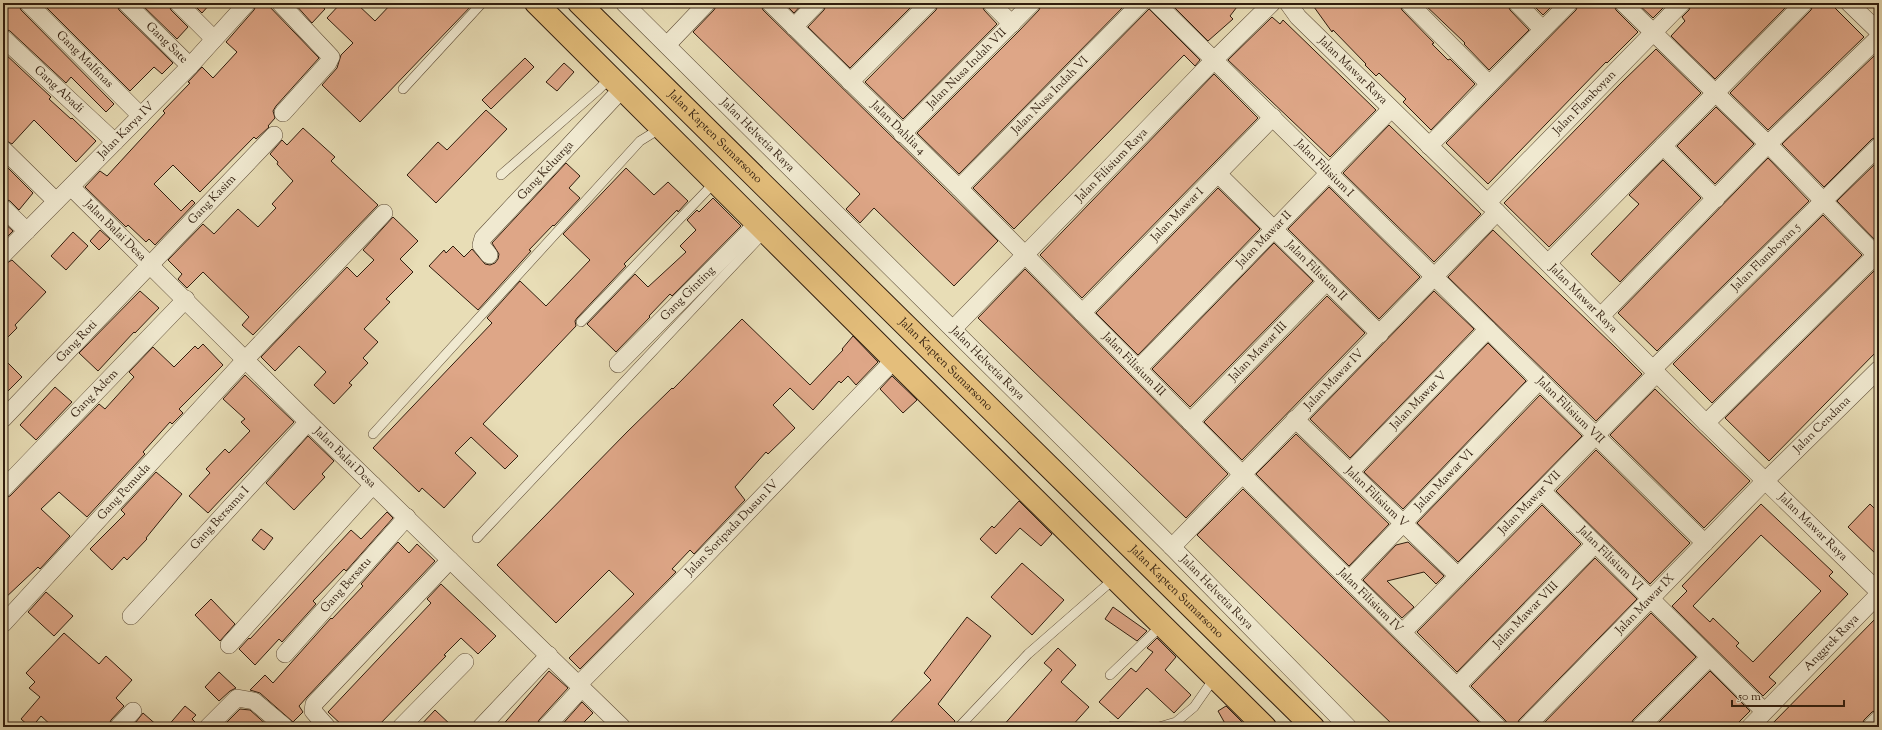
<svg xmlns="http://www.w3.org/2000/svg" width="1882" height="730" font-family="'Sorts Mill Goudy',serif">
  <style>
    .building { fill: #dea687; stroke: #301d0e; fill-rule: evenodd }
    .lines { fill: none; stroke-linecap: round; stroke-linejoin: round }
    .lane-casing { stroke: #5e4d38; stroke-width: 10 }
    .street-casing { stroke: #5e4d38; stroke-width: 18 }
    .highway-casing { stroke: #301d0e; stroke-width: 24 }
    .lane { stroke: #f0e9d0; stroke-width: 9 }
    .street { stroke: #f0e9d0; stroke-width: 17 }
    .highway { stroke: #e4be7b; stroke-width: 22 }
    .labels { text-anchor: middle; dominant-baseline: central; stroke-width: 4; stroke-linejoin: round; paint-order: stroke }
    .street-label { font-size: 12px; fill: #301d0e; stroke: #f0e9d0 }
  </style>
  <rect width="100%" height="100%" fill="#e8ddb6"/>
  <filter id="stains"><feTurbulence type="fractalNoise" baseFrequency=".005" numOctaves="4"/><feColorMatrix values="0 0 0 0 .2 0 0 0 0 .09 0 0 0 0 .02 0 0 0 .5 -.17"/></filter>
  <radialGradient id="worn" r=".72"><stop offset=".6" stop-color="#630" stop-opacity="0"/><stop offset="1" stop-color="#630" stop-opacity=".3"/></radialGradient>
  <!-- building -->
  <g class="building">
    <path d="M3,3H18L21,10L114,104L106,112L71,77L66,83L10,31L3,28Z"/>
    <path d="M42,3H116L119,10L173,63L162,74L154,67L130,91Z"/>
    <path d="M140,3H168L171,10L188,27L177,39Z"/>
    <path d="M192,3H211L202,13Z"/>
    <path d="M257,3H266L319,58L276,106L273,111L275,118L268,126L269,127L256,139L254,137L200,192L173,165L154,184L181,211L192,200L195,203L155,245L149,239L146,242L128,225L126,227L85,187L100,171L107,176L165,113L163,111L190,83L188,82L202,67L213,78L237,52L226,42L254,10Z"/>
    <path d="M294,3H318L325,9L312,23Z"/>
    <path d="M341,3H356L375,21L392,3H474L360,122L322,85L337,68L341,55L353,43L327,18Z"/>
    <path d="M718,3H760L763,10L998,241L954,286L874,208L860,223L846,209L860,194L693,32L714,10Z"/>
    <path d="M784,3H803L794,13Z"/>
    <path d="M827,3H915L850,68L808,27L824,10Z"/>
    <path d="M939,3H981L984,10L997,24L903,119L865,82L936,10Z"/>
    <path d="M1042,3H1127L959,174L917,133L1019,31L1039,10Z"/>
    <path d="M1170,3H1240L1230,16L1233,19L1208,41Z"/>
    <path d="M1320,3H1399L1402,10L1434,43L1432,44L1448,60L1450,59L1475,84L1431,130L1403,102L1406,99L1379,73L1376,76L1365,65L1366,64L1333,30L1332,32L1314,7Z"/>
    <path d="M1423,3H1507L1510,10L1529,30L1489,70L1464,44L1465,43Z"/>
    <path d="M1531,3H1555L1543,15Z"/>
    <path d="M1579,3H1613L1616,10L1638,32L1607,63L1606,62L1488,184L1446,143L1576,10Z"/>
    <path d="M1637,3H1668L1653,18Z"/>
    <path d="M1692,3H1790L1715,79L1671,36L1685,21L1682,17L1689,10Z"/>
    <path d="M1814,3H1830L1864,37L1768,130L1730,93L1811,10Z"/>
    <path d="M1149,9L1200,60L1195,66L1184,55L1014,229L973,188Z"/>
    <path d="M1272,17L1280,24L1283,20L1376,110L1330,157L1228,60Z"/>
    <path d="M1656,49L1701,93L1549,247L1504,203L1621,83Z"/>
    <path d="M3,52L51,97L49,99L71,119L72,118L96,141L76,162L34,120L12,144L3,139Z"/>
    <path d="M1876,54L1879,57V136L1872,139L1824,187L1782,144Z"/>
    <path d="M525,58L534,67L491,109L482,100Z"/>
    <path d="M564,63L574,72L557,91L546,82Z"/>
    <path d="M1214,74L1258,118L1082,298L1040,255Z"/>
    <path d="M1716,107L1754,144L1715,184L1677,146Z"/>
    <path d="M486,110L507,129L436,203L407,175L438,142L447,150Z"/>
    <path d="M1389,125L1481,214L1434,262L1343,173Z"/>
    <path d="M303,128L335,157L331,161L378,205L253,335L242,325L249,317L203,272L187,288L178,279L182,274L168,260L203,224L214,234L238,209L258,227L276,208L272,204L293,181L277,164L278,162L270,154L282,140L287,145Z"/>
    <path d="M1768,158L1809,201L1657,351L1618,313Z"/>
    <path d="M1663,160L1701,198L1620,282L1591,254L1639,204L1629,195Z"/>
    <path d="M1879,160V244L1837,201Z"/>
    <path d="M3,163L33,193L19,210L10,201L3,198Z"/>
    <path d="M566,163L580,176L569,188L580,198L554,226L553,225L529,250L531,251L478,310L429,266L444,250L446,253L453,246L464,257L472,249L485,264L490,265L495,263L498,259L499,254L492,243Z"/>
    <path d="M626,168L654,195L668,182L688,201L678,212L677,210L624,264L626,266L577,318L575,321L576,326L483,424L518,456L505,469L471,437L455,453L476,473L444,508L422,488L419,492L373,448L492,323L487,318L520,281L546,306L590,260L563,234Z"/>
    <path d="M1329,187L1420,277L1379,319L1288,229Z"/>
    <path d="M1218,188L1260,229L1138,355L1096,313Z"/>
    <path d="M713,198L741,226L672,296L670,294L649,316L650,317L616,352L587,324L635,274L648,287L686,252L680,246L696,230L687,220L697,210L699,212Z"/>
    <path d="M1823,215L1862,255L1712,403L1673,364Z"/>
    <path d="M393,217L418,241L400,259L413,272L386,299L390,302L364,329L378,342L363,358L368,363L349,383L352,385L334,404L314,385L326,372L299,346L275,371L261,357L347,267L357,277L374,260L363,250Z"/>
    <path d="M3,222L13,231L3,241Z"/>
    <path d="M100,230L110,239L99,250L90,241Z"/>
    <path d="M1493,230L1615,347L1642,374L1596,421L1448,277Z"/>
    <path d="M73,232L88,246L66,270L51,256Z"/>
    <path d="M1274,243L1313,281L1190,407L1152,369Z"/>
    <path d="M12,260L46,292L15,325L17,328L3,342V265Z"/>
    <path d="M1877,268H1879V349L1769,461L1725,418Z"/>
    <path d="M1025,269L1228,474L1186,518L978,318Z"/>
    <path d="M140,291L159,308L135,333L134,332L98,371L79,353Z"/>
    <path d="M1434,291L1474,329L1350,458L1310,419Z"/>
    <path d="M1327,296L1365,333L1242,460L1204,422Z"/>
    <path d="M742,319L810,385L843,350L842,349L853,336L878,362L856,385L848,376L841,383L839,381L813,410L790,388L773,405L795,428L768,454L766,452L735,487L745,500L694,554L690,550L672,569L676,572L580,669L569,658L634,594L609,570L556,623L497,565L627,432L672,388L673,389Z"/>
    <path d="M1488,343L1526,381L1403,509L1364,472Z"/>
    <path d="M203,344L223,365L179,409L183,413L172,424L170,422L143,452L145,454L87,517L59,492L41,509L70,536L40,569L38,567L3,600V499L10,496L99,404L105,409L134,377L129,372L153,347L174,367L195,346L198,349Z"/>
    <path d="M3,358L22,377L3,396Z"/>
    <path d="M245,375L294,422L208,513L189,496L210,473L206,469L225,449L229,453L250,431L241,422L245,419L223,399Z"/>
    <path d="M892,376L917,400L903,413L880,389Z"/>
    <path d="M55,387L72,402L36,440L20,425Z"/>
    <path d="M1655,389L1750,481L1704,528L1610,435Z"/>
    <path d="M1540,395L1582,436L1458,562L1417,523Z"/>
    <path d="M1296,434L1389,524L1349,566L1256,474Z"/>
    <path d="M308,436L334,461L322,474L325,477L294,510L266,483Z"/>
    <path d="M1596,450L1690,543L1650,584L1556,491Z"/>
    <path d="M156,472L182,494L159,522L146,538L147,539L127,560L124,557L112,570L90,549L125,514L121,510Z"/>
    <path d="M1243,489L1342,587L1484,727H1395L1197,535Z"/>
    <path d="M1019,501L1052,534L1041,546L1020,528L996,554L980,539L992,526L994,528Z"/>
    <path d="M1761,504L1833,572L1829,576L1848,594L1769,677L1776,683L1763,696L1672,606L1687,591L1682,586ZM1761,535L1821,591L1753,662L1736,646L1739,643L1713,618L1710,622L1693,606Z"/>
    <path d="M1870,504L1879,513V557L1848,527Z"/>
    <path d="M1542,505L1581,544L1457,672L1417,632Z"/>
    <path d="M387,512L393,518L346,571L344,569L313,601L316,604L282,642L279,639L255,665L239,649L249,638L250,639L351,530L361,539Z"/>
    <path d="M261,529L273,538L264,550L252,540Z"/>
    <path d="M398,542L409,553L417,544L435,561L307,697L299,706L303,712L293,722L260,693L250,690L265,675L273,683L331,618L332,619L363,586L361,584Z"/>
    <path d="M1408,542L1444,576L1436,584L1424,572L1387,581L1414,607L1402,618L1363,580L1396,545Z"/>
    <path d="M1595,558L1637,599L1519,720L1516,727H1510L1505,720L1471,686Z"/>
    <path d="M1022,563L1064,600L1032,635L991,597Z"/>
    <path d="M441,584L496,636L478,654L461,638L444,655L446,656L377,727H344L328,712L431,603L427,599Z"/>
    <path d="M46,592L73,616L54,636L28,612Z"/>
    <path d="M211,599L235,624L220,641L195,615Z"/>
    <path d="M1113,607L1147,631L1137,641L1105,619Z"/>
    <path d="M1651,613L1696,657L1633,720L1630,727H1540Z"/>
    <path d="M1879,615V709L1872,712L1864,720L1861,727H1769Z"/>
    <path d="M967,617L991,636L938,704L955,721L949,727H886L931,680L924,673Z"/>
    <path d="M64,633L99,664L106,656L132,680L116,698L124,706L111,720L108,727H53L41,716L32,727H30L21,719L40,697L29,688L35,682L26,673Z"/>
    <path d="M1157,638L1176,657L1165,670L1191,695L1174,713L1147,688L1118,719L1099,702L1131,668L1136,672L1153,652L1147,648Z"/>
    <path d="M1058,648L1076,665L1061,682L1089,707L1071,727H1002L1052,670L1044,663Z"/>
    <path d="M549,671L568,688L539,720L536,727H501Z"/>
    <path d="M1710,671L1750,711L1734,727H1654Z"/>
    <path d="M219,672L236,688L230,691L219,701L205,687Z"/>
    <path d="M582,702L593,713L579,727H560Z"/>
    <path d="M185,706L196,715L192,719L198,725V727H167Z"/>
    <path d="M1226,706L1247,727H1227L1218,711Z"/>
    <path d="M240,709L250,710L269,727H222Z"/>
    <path d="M435,710L453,727H419Z"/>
    <path d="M143,713L159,727H132Z"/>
  </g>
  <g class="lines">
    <defs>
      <g id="lane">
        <path d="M403,89L482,3"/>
        <path d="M501,175L598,90L611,77"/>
        <path d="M581,322L715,182"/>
        <path d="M373,434L640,141L661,128"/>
        <path d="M477,538L765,232"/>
        <path d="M1110,675L1162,625"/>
        <path d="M1112,726L1143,727"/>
        <path d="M959,727L1028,654L1115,578"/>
        <path d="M1159,727L1176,722L1194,707L1215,677"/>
      </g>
      <g id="street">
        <path id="s1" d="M28,3L141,116"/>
        <path id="s2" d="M126,3L190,66"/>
        <path d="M178,3L214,39"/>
        <path d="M280,3L331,57L328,63L283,113"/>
        <path id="s3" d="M624,3L1172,547L1348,727"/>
        <path id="s4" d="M770,3L959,188L1242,474L1498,727"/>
        <path d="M991,3L1012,24"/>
        <path id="s5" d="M1156,3L1705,543"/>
        <path id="s6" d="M1288,3L1298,17L1497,212L1706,423L1879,592"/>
        <path d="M1409,3L1489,84"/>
        <path d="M1517,3L1542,29"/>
        <path d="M1623,3L1768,144L1879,258"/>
        <path d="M1849,3L1879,32"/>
        <path d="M794,27L817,3"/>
        <path id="s7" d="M3,38L115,142"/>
        <path d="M667,45L707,3"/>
        <path d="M850,82L929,3"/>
        <path id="s8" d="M902,134L1032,3"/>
        <path d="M1429,146L1569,3"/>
        <path d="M1663,146L1716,199"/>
        <path d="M3,149L56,201"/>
        <path id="s9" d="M1218,174L1380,334"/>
        <path id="s10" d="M71,187L308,422L622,727"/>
        <path id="s11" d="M959,188L1141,3"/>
        <path id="s12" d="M1487,203L1682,3"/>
        <path d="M3,208L27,231"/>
        <path id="s13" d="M3,255L190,66L247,3"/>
        <path id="s14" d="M489,255L481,245L483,238L622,89"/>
        <path d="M1548,263L1804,3"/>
        <path id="s15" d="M1082,313L1273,117"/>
        <path d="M1601,316L1768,144L1879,37"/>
        <path id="s16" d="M953,329L1214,60L1272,3"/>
        <path id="s17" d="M618,364L757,224"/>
        <path id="s18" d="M1138,369L1391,109"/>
        <path id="s19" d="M1653,369L1879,146"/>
        <path id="s20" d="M3,419L274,135"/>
        <path id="s21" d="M1295,419L1458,576"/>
        <path id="s22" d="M1190,422L1327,281"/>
        <path d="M1706,423L1876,255"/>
        <path id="s23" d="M1350,472L1488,329"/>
        <path id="s24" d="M3,489L186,299"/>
        <path id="s25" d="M1542,491L1764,711"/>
        <path id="s26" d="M1172,547L1497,212"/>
        <path id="s27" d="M1349,580L1540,380"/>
        <path id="s28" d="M131,616L308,422"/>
        <path id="s29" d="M3,624L245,360L384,213"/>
        <path id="s30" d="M1403,632L1657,373"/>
        <path d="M229,645L373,485"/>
        <path id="s31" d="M285,654L407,517"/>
        <path id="s32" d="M578,685L687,575L894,360"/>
        <path id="s33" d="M1457,686L1595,544"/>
        <path d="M118,727L133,711"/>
        <path d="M208,727L237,698L254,701L285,727"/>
        <path d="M327,727L313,711L314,704L450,560"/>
        <path d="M401,727L465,662"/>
        <path d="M481,727L549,655"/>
        <path d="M546,727L581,689"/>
        <path id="s34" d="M1526,727L1759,487L1879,369"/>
        <path d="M1640,727L1709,658"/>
        <path id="s35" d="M1750,727L1879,594"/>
        <path d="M1871,727L1879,719"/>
      </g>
      <g id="highway">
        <path d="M536,3L894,360L1265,727"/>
        <path id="s36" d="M579,3L1313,727"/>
      </g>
    </defs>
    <!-- lane casing -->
    <use href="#lane" class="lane-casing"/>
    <!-- street casing -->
    <use href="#street" class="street-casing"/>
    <!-- highway casing -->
    <use href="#highway" class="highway-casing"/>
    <!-- lane -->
    <use href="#lane" class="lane"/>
    <!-- street -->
    <use href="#street" class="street"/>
    <!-- highway -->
    <use href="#highway" class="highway"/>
  </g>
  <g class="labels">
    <!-- street labels -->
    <g class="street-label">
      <text stroke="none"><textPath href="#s2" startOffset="57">Gang Sate</textPath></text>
      <text stroke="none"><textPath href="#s1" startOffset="80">Gang Malfinas</textPath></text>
      <text stroke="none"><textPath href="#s8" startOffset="92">Jalan Nusa Indah VII</textPath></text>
      <text stroke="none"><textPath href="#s6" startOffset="94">Jalan Mawar Raya</textPath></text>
      <text stroke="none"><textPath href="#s7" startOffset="76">Gang Abadi</textPath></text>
      <text stroke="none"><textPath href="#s11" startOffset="130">Jalan Nusa Indah VI</textPath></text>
      <text stroke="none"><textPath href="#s12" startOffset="140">Jalan Flamboyan</textPath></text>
      <text stroke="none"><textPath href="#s4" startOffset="179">Jalan Dahlia 4</textPath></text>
      <text stroke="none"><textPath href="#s13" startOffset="175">Jalan Karya IV</textPath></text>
      <text stroke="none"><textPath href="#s3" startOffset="188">Jalan Helvetia Raya</textPath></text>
      <text stroke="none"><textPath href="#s36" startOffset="191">Jalan Kapten Sumarsono</textPath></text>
      <text stroke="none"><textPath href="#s16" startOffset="228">Jalan Filisium Raya</textPath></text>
      <text stroke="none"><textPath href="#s5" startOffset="236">Jalan Filisium I</textPath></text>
      <text stroke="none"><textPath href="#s14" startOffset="112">Gang Keluarga</textPath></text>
      <text stroke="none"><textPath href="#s20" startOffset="303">Gang Kasim</textPath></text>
      <text stroke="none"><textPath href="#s15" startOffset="137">Jalan Mawar I</textPath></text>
      <text stroke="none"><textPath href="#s10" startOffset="62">Jalan Balai Desa</textPath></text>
      <text stroke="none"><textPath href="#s18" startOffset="181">Jalan Mawar II</textPath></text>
      <text stroke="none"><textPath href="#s19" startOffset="159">Jalan Flamboyan 5</textPath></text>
      <text stroke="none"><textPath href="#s9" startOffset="138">Jalan Filisium II</textPath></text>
      <text stroke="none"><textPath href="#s17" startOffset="99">Gang Ginting</textPath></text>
      <text stroke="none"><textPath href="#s6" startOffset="418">Jalan Mawar Raya</textPath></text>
      <text stroke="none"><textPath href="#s20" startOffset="107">Gang Roti</textPath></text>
      <text stroke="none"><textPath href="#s22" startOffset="98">Jalan Mawar III</textPath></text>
      <text stroke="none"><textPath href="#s3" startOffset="512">Jalan Helvetia Raya</textPath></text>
      <text stroke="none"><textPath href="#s36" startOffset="515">Jalan Kapten Sumarsono</textPath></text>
      <text stroke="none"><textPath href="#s4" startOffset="513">Jalan Filisium III</textPath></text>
      <text stroke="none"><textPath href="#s26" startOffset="233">Jalan Mawar IV</textPath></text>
      <text stroke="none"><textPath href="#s24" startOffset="132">Gang Adem</textPath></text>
      <text stroke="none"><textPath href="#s23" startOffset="99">Jalan Mawar V</textPath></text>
      <text stroke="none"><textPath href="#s5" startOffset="581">Jalan Filisium VII</textPath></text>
      <text stroke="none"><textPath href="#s34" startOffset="423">Jalan Cendana</textPath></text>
      <text stroke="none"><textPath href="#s10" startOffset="385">Jalan Balai Desa</textPath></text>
      <text stroke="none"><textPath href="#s27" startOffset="138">Jalan Mawar VI</textPath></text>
      <text stroke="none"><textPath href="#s29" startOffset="179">Gang Pemuda</textPath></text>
      <text stroke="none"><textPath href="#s21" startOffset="113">Jalan Filisium V</textPath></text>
      <text stroke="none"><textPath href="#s30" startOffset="181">Jalan Mawar VII</textPath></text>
      <text stroke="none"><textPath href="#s28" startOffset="132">Gang Bersama I</textPath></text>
      <text stroke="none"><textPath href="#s32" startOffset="220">Jalan Soripada Dusun IV</textPath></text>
      <text stroke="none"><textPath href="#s6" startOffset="742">Jalan Mawar Raya</textPath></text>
      <text stroke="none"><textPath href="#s25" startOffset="96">Jalan Filisium VI</textPath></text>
      <text stroke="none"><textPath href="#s31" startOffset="92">Gang Bersatu</textPath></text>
      <text stroke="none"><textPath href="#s36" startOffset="839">Jalan Kapten Sumarsono</textPath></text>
      <text stroke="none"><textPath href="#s3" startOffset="836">Jalan Helvetia Raya</textPath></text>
      <text stroke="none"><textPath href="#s4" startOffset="847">Jalan Filisium IV</textPath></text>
      <text stroke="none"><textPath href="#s34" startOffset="171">Jalan Mawar IX</textPath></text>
      <text stroke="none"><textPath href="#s33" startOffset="99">Jalan Mawar VIII</textPath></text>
      <text stroke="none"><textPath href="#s35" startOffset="117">Anggrek Raya</textPath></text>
    </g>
  </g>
  <!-- margin -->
  <rect width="1882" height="730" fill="none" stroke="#e8ddb6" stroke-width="16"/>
  <rect x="4" y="4" width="1874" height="722" fill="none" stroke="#301d0e" stroke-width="2"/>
  <rect x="8" y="8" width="1866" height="714" fill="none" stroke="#301d0e"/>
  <!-- scale -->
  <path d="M1732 700v6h112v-6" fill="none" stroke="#301d0e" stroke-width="2"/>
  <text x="1738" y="700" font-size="12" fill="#301d0e" stroke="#f0e9d0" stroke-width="3" paint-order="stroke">50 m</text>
  <rect width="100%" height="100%" filter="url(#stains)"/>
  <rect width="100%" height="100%" fill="url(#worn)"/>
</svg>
